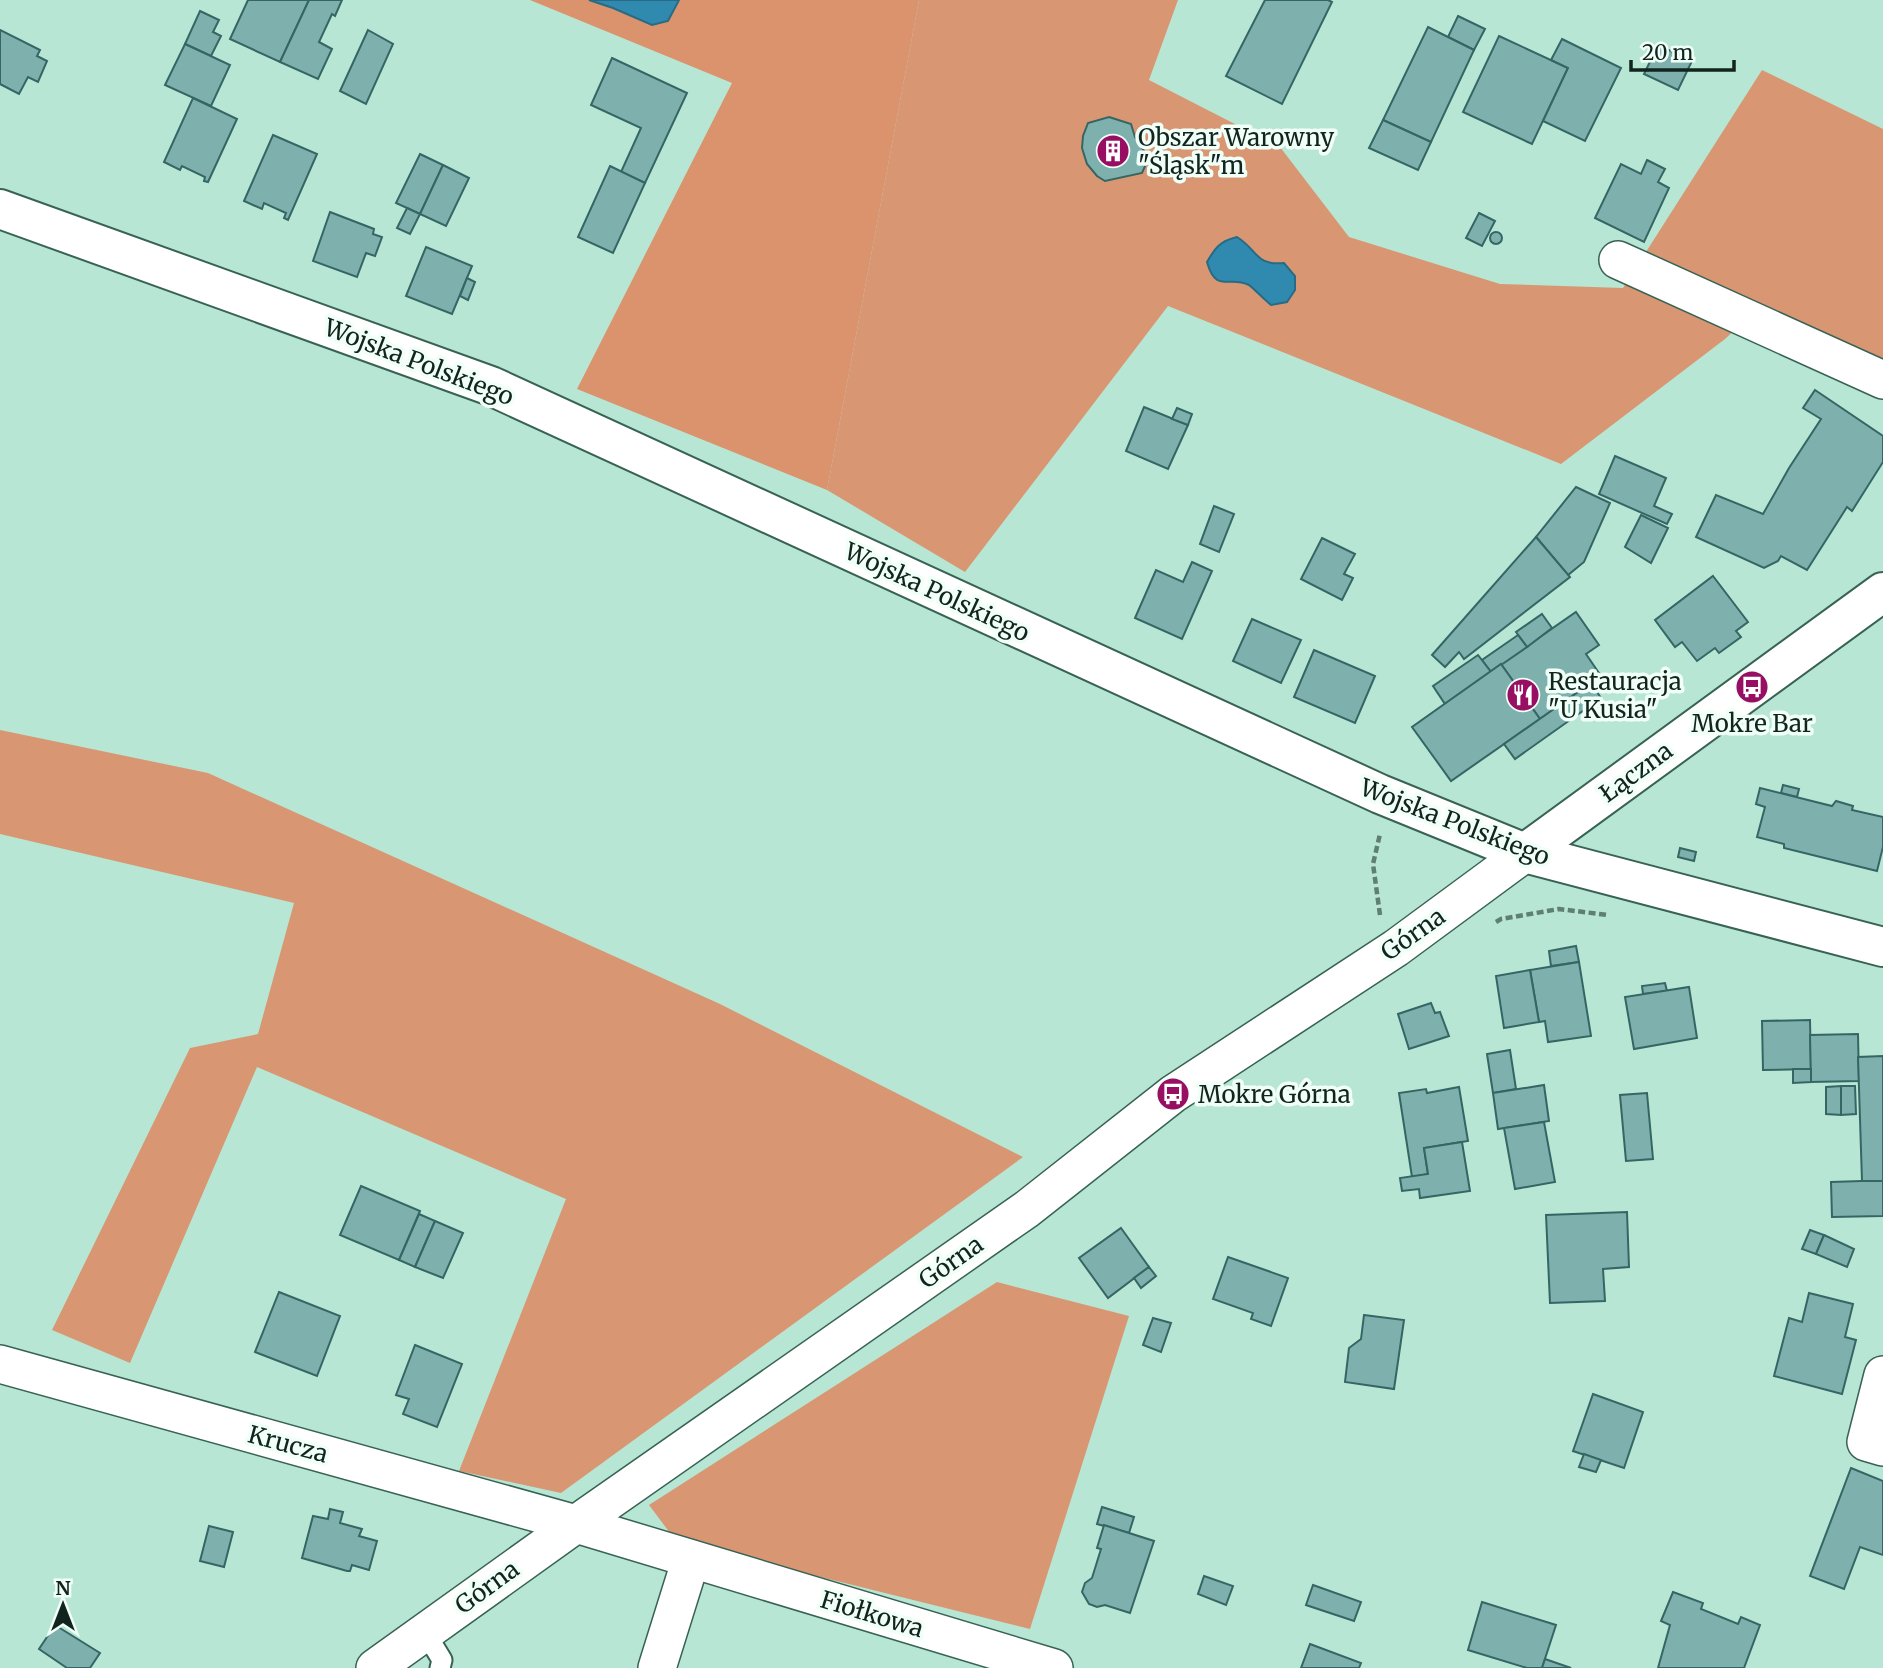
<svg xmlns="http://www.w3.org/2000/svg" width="1883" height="1668" font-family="Merriweather,serif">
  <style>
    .green { fill: #d89772 }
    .forest { fill: #da936c }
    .water { fill: #308ab0; stroke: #276b84; stroke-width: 2 }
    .building { fill: #7eb1ad; stroke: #356663; stroke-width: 2 }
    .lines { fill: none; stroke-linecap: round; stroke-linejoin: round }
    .service-casing { stroke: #386254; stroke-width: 23 }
    .minor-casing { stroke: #386254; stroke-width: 40 }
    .tertiary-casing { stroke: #386254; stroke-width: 42 }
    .path { stroke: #5f7f73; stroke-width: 4.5; stroke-dasharray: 7 3.5; stroke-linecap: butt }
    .service { stroke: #fff; stroke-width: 19 }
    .minor { stroke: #fff; stroke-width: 37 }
    .tertiary { stroke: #fff; stroke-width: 38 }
    .labels { text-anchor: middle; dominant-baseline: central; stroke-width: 7; stroke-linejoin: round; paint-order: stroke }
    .poi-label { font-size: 24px; fill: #12241e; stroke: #f1fff9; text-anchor: start }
    .street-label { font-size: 24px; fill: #12241e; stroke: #f1fff9 }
  </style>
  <rect width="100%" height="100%" fill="#b7e6d4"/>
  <!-- green -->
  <g class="green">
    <path d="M919,0H1178L1149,80L1280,147L1349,237L1500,284L1623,288L1762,70L1883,129V363L1760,306L1725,339L1561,464L1168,306L965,572L827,490Z"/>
    <path d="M0,730L208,773L720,1004L1023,1157L561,1493L459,1471L566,1199L257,1067L130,1363L52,1330L190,1048L258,1034L294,903L0,834Z"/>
    <path d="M997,1282L1129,1316L1030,1629L676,1541L649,1505Z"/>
  </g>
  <!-- forest -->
  <path class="forest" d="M530,0H919L827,490L577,389L732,83Z"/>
  <!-- water -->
  <g class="water">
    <path d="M589,0H679L668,21L652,25L613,8Z"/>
    <path d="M1237,237C1258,250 1255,266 1284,263L1295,276V290L1287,302L1271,305C1266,301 1251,286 1249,285C1229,275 1216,294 1207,262C1215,248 1220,241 1237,237Z"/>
  </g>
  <!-- building -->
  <g class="building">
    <path d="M248,0H309L280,62L230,39Z"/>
    <path d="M309,0H342L335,16L332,14L319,42L332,49L318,79L280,62Z"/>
    <path d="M1265,0H1328L1332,2L1282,104L1226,76Z"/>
    <path d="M200,11L219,20L213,32L221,36L211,56L185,44Z"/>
    <path d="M1458,16L1485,29L1474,50L1448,37Z"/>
    <path d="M1428,27L1474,50L1431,142L1383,120Z"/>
    <path d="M0,30L40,50L37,56L47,61L38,82L28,77L19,94L0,84Z"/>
    <path d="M368,30L393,44L366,104L340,91Z"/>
    <path d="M1499,36L1568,68L1532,144L1463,112Z"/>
    <path d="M1562,39L1621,68L1585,141L1543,121L1568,68L1551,60Z"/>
    <path d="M185,44L230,65L211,106L165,85Z"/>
    <path d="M1658,45L1692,61L1678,90L1644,74Z"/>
    <path d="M612,58L687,93L645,183L621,172L641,128L591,105Z"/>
    <path d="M193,98L237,119L208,182L204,181L205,177L182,166L180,170L164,162Z"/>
    <path d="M1109,117L1131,124L1135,137L1146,154V164L1142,173L1105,181L1097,176L1087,164L1082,148L1083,136L1088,123Z"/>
    <path d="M1383,120L1431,142L1418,170L1369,148Z"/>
    <path d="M273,135L317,154L288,220L284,218L286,213L264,203L262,209L244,201Z"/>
    <path d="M420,154L443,165L420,214L396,203Z"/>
    <path d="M1647,160L1665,169L1658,182L1669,188L1644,242L1595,218L1621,164L1641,174Z"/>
    <path d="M443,165L469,178L446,226L420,214Z"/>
    <path d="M610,166L645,183L613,253L578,237Z"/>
    <path d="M407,208L420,214L410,234L397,228Z"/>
    <path d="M330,212L374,229L373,234L382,237L375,256L366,253L357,277L313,261Z"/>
    <path d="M1479,213L1495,221L1482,246L1466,238Z"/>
    <circle cx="1496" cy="238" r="6"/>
    <path d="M426,247L472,266L452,314L406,296Z"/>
    <path d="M467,278L475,282L468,300L460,296Z"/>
    <path d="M1815,390L1883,436V462L1852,511L1847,507L1807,570L1781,556L1778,561L1764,568L1696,537L1716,495L1763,514L1789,468L1821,419L1803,408Z"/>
    <path d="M1144,407L1188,425L1168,469L1126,451Z"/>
    <path d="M1177,408L1192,414L1188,425L1172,419Z"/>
    <path d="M1615,456L1666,478L1654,506L1672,514L1667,524L1599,494Z"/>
    <path d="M1576,487L1610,503L1584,562L1568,575L1536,537Z"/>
    <path d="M1214,506L1234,514L1219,552L1200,544Z"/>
    <path d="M1641,515L1668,528L1651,563L1625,547Z"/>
    <path d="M1536,537L1570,577L1464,659L1459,652L1445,667L1432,655Z"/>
    <path d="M1322,538L1355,554L1344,574L1353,578L1342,600L1301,579Z"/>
    <path d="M1192,562L1212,571L1182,639L1135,618L1156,570L1183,582Z"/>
    <path d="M1713,576L1748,622L1736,631L1741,637L1719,653L1715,648L1697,661L1682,642L1675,647L1655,620Z"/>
    <path d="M1576,612L1599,645L1586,654L1601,676L1540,719L1501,664Z"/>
    <path d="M1542,614L1552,628L1527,647L1516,632Z"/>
    <path d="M1252,619L1301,640L1281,683L1233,661Z"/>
    <path d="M1518,635L1527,647L1491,672L1482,660Z"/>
    <path d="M1314,650L1375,676L1355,723L1294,697Z"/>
    <path d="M1478,655L1491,672L1445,704L1433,686Z"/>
    <path d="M1501,664L1540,719L1451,781L1412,727Z"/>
    <path d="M1591,683L1601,698L1515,759L1504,744Z"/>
    <path d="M1783,785L1799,789L1797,797L1781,793Z"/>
    <path d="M1760,788L1832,806L1836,801L1853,806L1852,810L1883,817V847L1877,871L1784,848V844L1757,837L1765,807L1756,804Z"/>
    <path d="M1680,848L1696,852L1694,861L1678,857Z"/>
    <path d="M1576,946L1579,962L1551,966L1549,951Z"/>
    <path d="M1579,962L1591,1036L1548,1042L1545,1021L1539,1022L1530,970Z"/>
    <path d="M1530,970L1539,1022L1504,1028L1496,976Z"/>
    <path d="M1665,983L1667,991L1643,994L1642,986Z"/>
    <path d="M1689,987L1697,1038L1634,1049L1625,997Z"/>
    <path d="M1431,1003L1435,1013L1440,1012L1449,1036L1409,1049L1398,1014Z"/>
    <path d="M1810,1020L1811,1069L1763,1070L1762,1021Z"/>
    <path d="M1858,1034L1859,1081L1811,1082L1810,1035Z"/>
    <path d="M1510,1050L1516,1089L1493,1093L1487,1054Z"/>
    <path d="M1883,1056V1181H1862L1858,1057Z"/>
    <path d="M1793,1069H1811V1082L1793,1083Z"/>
    <path d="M1544,1085L1549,1121L1498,1129L1493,1093Z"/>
    <path d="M1841,1086V1115L1826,1114V1087Z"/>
    <path d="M1841,1086H1855L1856,1114L1841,1115Z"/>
    <path d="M1459,1087L1468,1141L1424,1148L1428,1174L1412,1177L1399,1093L1426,1089L1427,1093Z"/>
    <path d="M1647,1093L1653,1159L1626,1161L1620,1095Z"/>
    <path d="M1544,1122L1555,1182L1515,1189L1504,1128Z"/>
    <path d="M1462,1142L1470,1191L1420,1198L1419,1189L1402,1191L1400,1178L1428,1174L1424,1148Z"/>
    <path d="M1862,1181H1883V1216L1832,1217L1831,1182Z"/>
    <path d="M361,1186L420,1211L399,1260L340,1235Z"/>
    <path d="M1627,1212L1629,1267L1603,1269L1605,1301L1550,1303L1546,1215Z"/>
    <path d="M419,1214L435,1221L415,1267L399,1260Z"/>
    <path d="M435,1221L463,1233L443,1278L415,1267Z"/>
    <path d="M1121,1228L1149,1267L1108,1298L1079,1258Z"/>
    <path d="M1810,1230L1824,1235L1816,1254L1802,1249Z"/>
    <path d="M1824,1235L1854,1249L1847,1267L1816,1254Z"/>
    <path d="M1228,1257L1288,1278L1271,1326L1251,1319L1253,1313L1213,1299Z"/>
    <path d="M1149,1267L1156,1276L1141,1288L1134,1278Z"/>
    <path d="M279,1292L340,1316L317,1376L255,1352Z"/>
    <path d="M1809,1293L1853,1304L1845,1337L1856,1340L1842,1394L1774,1376L1789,1318L1802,1322Z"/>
    <path d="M1364,1315L1404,1320L1394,1389L1345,1382L1349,1348L1361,1339Z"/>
    <path d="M1153,1318L1171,1323L1161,1352L1143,1345Z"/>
    <path d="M415,1345L462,1364L437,1427L403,1414L409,1399L396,1395Z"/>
    <path d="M1593,1394L1643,1412L1624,1468L1573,1451Z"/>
    <path d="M1584,1454L1601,1460L1596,1472L1579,1467Z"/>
    <path d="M1851,1468L1883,1481V1555L1860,1547L1844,1589L1810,1576Z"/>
    <path d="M1102,1507L1134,1517L1129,1533L1097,1524Z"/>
    <path d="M330,1509L343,1512L340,1523L362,1529L359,1536L377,1541L369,1570L352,1565L350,1571H347L302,1558L313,1516L328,1519Z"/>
    <path d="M1104,1525L1154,1541L1130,1613L1105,1605L1097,1607L1089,1604L1082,1592L1085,1583L1092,1578L1101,1549L1097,1548Z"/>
    <path d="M209,1526L233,1532L224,1567L200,1561Z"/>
    <path d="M1204,1576L1233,1586L1226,1605L1198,1594Z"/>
    <path d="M1313,1585L1361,1602L1354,1621L1306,1605Z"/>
    <path d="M1673,1592L1703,1603L1701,1609L1738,1624L1741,1617L1760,1625L1744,1668H1658L1670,1625L1661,1621Z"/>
    <path d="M1482,1602L1556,1625L1542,1668H1527L1468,1650Z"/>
    <path d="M55,1625L100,1653L90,1668H67L39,1649Z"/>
    <path d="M1310,1644L1361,1663L1359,1668H1301Z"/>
    <path d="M1545,1659L1571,1668H1542Z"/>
  </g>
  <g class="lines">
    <defs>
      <path id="service" d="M425,1632L442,1660L440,1668"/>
      <g id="minor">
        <path d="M1618,260L1883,380"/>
        <path d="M0,1364L576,1524L1054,1668"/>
        <path d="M1883,1375L1866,1442L1883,1447"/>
        <path d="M375,1668L576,1524L1027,1209L1173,1094L1396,948L1525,853"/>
        <path d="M657,1668L691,1559"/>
      </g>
      <g id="tertiary">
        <path d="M0,209L491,386L1380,794L1525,853L1883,947"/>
        <path d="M1525,853L1883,592"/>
      </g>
    </defs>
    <!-- service casing -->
    <use href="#service" class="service-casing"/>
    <!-- minor casing -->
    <use href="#minor" class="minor-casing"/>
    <!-- tertiary casing -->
    <use href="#tertiary" class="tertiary-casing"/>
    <!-- path -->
    <g class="path">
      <path d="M1380,915L1373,864L1380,834"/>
      <path d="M1496,922L1501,919L1559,909L1608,915"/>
    </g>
    <!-- service -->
    <use href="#service" class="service"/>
    <!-- minor -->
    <use href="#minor" class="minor"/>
    <!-- tertiary -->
    <use href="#tertiary" class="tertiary"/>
  </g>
  <!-- icons -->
  <defs>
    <symbol id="building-disc" viewBox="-11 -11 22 22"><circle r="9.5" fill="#970e63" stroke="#f1fff9"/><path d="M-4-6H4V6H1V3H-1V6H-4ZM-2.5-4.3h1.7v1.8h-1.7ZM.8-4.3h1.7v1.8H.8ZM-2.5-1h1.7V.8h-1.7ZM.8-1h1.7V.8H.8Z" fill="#fff"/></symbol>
    <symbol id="bus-disc" viewBox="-11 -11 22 22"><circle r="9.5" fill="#970e63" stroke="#f1fff9"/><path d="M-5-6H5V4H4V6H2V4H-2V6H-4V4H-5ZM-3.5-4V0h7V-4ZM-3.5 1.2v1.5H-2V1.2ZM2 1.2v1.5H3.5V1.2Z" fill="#fff"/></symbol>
    <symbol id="restaurant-disc" viewBox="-11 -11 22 22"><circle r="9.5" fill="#970e63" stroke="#f1fff9"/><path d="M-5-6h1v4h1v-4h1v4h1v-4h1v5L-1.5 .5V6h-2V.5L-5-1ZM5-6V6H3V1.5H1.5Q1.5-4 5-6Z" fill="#fff"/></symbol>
  </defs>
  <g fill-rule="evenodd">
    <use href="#building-disc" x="1094" y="132" width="38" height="38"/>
    <use href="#bus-disc" x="1733" y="668" width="38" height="38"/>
    <use href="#restaurant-disc" x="1504" y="676" width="38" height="38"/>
    <use href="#bus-disc" x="1154" y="1075" width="38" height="38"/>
  </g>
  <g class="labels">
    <!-- poi labels -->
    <g class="poi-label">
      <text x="1138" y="137">Obszar Warowny<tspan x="1138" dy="28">"Śląsk"m</tspan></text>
      <text x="1548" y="681">Restauracja<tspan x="1548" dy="28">"U Kusia"</tspan></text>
      <text x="1752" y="723" text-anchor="middle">Mokre Bar</text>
      <text x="1198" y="1094">Mokre Górna</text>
    </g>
    <!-- street labels -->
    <g class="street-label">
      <text transform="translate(419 362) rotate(21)">Wojska Polskiego</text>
      <text transform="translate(937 592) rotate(25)">Wojska Polskiego</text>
      <text transform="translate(1636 772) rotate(-36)">Łączna</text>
      <text transform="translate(1455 822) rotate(21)">Wojska Polskiego</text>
      <text transform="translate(1413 934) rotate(-35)">Górna</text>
      <text transform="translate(951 1262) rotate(-35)">Górna</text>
      <text transform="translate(288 1444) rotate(15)">Krucza</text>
      <text transform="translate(487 1587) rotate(-36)">Górna</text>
      <text transform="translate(872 1614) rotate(17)">Fiołkowa</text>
    </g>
  </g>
  <!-- north arrow -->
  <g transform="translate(63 1605)" stroke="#f1fff9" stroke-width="5" paint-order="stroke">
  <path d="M0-5L12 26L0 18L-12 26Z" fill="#12241e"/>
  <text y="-10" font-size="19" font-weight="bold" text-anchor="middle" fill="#12241e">N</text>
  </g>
  <!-- scale -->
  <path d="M1631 60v10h103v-10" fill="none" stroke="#12241e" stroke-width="3.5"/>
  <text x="1642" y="60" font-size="21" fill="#12241e" stroke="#f1fff9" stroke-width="5" paint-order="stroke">20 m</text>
</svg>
